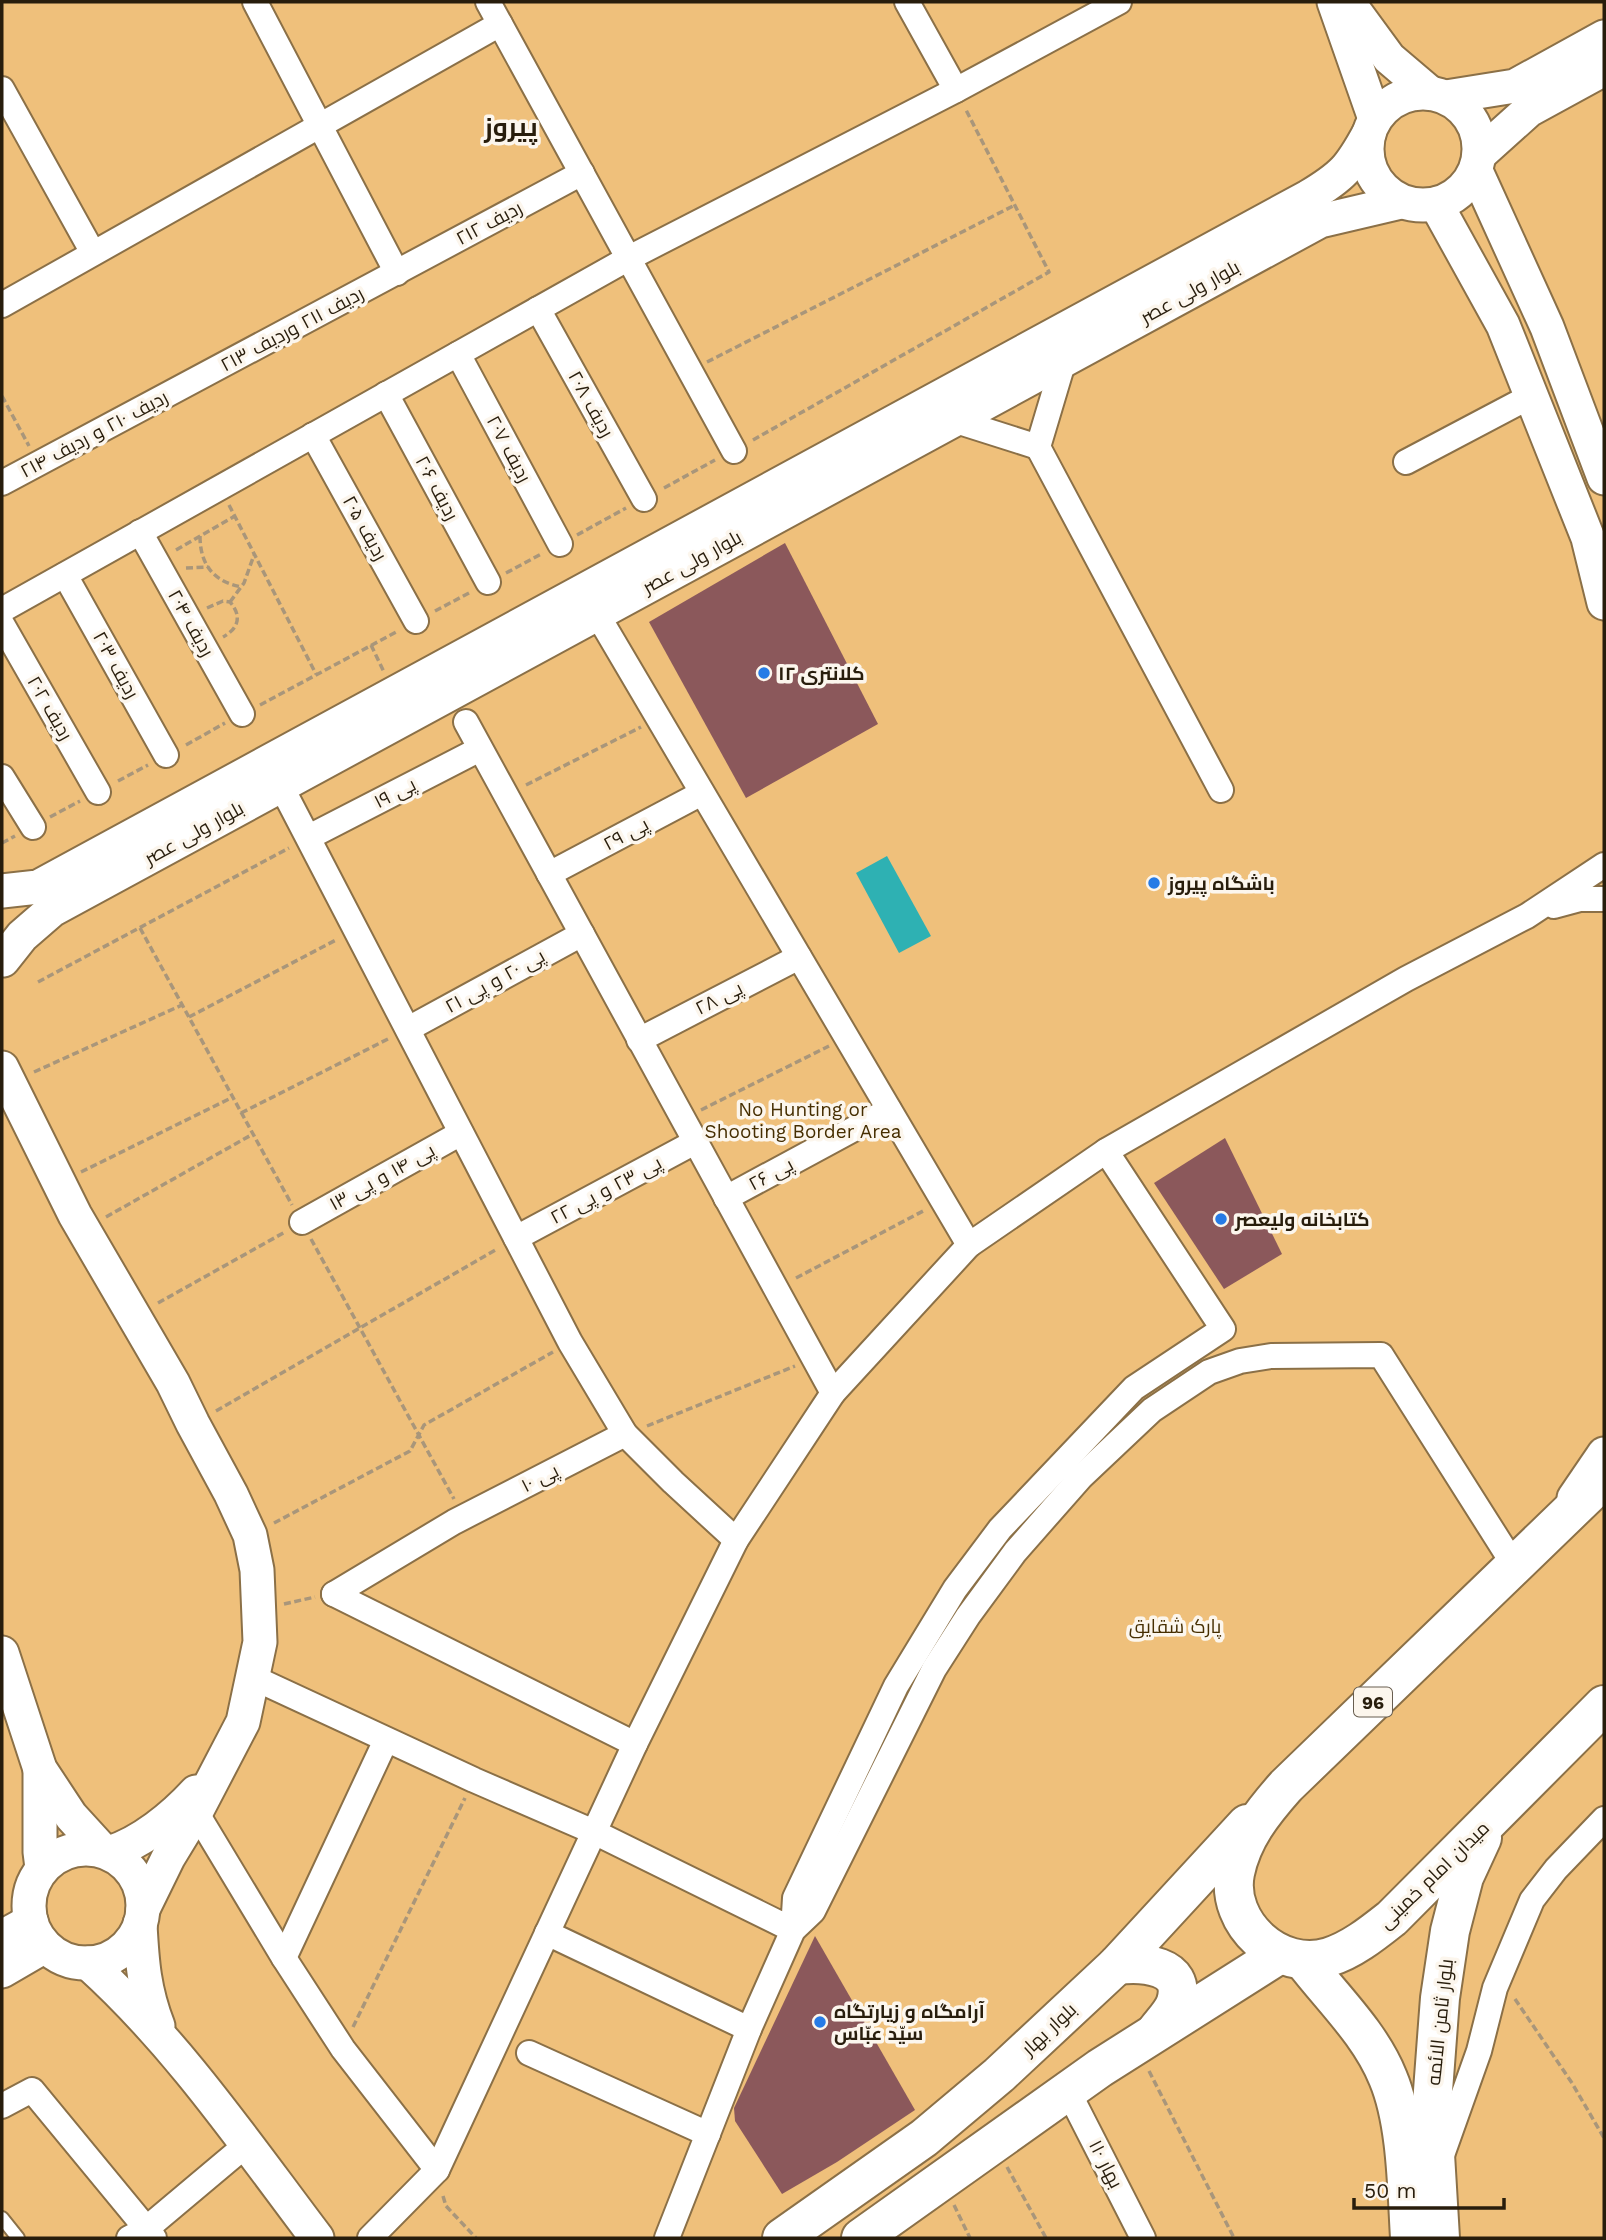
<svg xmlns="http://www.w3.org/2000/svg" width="1606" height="2240" font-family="'Work Sans',Cairo,sans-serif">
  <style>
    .green { fill: #efc07b }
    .water { fill: #2eb1b3 }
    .building { fill: #8b585b }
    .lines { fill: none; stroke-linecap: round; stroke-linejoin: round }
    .lane-casing { stroke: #8b7047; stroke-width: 16 }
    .street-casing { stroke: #8b7047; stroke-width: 28 }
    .secondary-casing { stroke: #8b7047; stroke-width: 37 }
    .primary-casing { stroke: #8b7047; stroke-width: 42 }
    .path { stroke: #a9967a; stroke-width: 3.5; stroke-dasharray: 7 3.5; stroke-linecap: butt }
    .lane { stroke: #fff; stroke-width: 12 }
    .street { stroke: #fff; stroke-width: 24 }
    .secondary { stroke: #fff; stroke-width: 33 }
    .primary { stroke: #fff; stroke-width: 38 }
    .poi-dot { fill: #267be6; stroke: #fcf6ed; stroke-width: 2.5 }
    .labels { text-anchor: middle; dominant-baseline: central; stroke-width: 7; stroke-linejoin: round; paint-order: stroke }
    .shield { fill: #fcf6ed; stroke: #685e50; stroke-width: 2 }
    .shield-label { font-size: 18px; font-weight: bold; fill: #281d0c }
    .street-label { font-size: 19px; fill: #281d0c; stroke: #fcf6ed }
    .poi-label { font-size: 19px; font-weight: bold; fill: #281d0c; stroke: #fcf6ed; text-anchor: start }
    .park-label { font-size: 19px; fill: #462e01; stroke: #fcf6ed }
    .district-label { font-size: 26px; font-weight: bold; fill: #281d0c; stroke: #fcf6ed }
  </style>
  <rect width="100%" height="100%" fill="#ffe6c3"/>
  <!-- green -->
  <rect class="green" x="2" y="2" width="1602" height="2236"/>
  <!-- water -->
  <path class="water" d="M887,856L931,936L899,953L856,873Z"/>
  <!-- building -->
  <g class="building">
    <path d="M785,543L878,724L746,798L649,622Z"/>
    <path d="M1225,1138L1282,1254L1224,1289L1154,1183Z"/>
    <path d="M815,1936L915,2110L837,2162L782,2194L735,2121L734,2108Z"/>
  </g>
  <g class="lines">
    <defs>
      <path id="lane" d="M2,2218L18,2238"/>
      <g id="street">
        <path d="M255,2L397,273"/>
        <path d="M488,2L734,451"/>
        <path d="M907,2L956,90"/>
        <path d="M2,89L93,253"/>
        <path d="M2,305L500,24"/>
        <path d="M538,309L644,499"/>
        <path d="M458,354L560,544"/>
        <path d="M1064,360L1038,447L1221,790"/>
        <path d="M386,394L488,582"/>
        <path d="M953,420L1038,447"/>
        <path d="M313,435L416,621"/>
        <path d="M1406,462L1531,396"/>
        <path d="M2,483L582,173"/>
        <path d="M140,532L242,714"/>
        <path d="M65,575L166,755"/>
        <path d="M2,610L629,258L956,90L1119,2"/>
        <path d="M597,614L969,1245"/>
        <path d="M2,624L98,792"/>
        <path d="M466,722L833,1393"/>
        <path d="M2,777L33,827"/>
        <path d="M281,786L570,1342L625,1434L673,1482L736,1540"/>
        <path d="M309,837L480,749"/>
        <path d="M549,874L702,793"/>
        <path d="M1554,906L1580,899H1604"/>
        <path d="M408,1029L582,934"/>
        <path d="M639,1040L799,957"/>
        <path d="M726,1198L889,1110"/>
        <path d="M302,1222L461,1133"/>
        <path d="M516,1238L695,1142"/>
        <path d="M334,1594L635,1744"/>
        <path d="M334,1594L454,1522L625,1434"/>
        <path d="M254,1678L474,1780L594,1832L793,1930L795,1898L896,1686L955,1589L1000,1529L1134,1388L1223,1329L1106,1151"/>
        <path d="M196,1812L284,1958L343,2049L437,2170"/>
        <path d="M547,1933L749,2029"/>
        <path d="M284,1958L386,1740"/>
        <path d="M529,2053L708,2134"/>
        <path d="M1068,2091L1143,2238"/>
        <path d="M2,2106L32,2090L154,2238"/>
        <path d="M1442,2155L1479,2051L1495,1988L1532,1900L1556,1869L1604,1819"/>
        <path d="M129,2238L146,2229L246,2145"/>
        <path d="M370,2238L437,2170L635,1744L736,1540L833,1393L969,1245L1106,1151L1406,979L1527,916L1604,865"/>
        <path d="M667,2238L749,2029L793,1930L813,1911L934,1669L968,1616L1015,1552L1081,1477L1152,1410L1209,1372L1240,1361L1271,1356L1381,1355L1514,1565"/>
      </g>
      <g id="secondary">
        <path d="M1334,2L1375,119"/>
        <path d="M1348,2L1389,58L1429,92"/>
        <circle cx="1423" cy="149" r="56"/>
        <path d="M1446,97L1515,86L1604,37"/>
        <path d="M1480,154L1529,110L1604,69"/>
        <path d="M1476,171L1547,327L1604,478"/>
        <path d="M1436,204L1503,325L1588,538L1604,603"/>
        <path d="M2,891L38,887L1308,197C1343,176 1350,168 1369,133"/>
        <path d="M3,960L22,936L52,910L1320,221L1401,202"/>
        <path d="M2,1068L75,1215L173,1383L193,1424L231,1494L250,1535L257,1570L260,1642L243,1722L196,1812L168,1858L143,1909"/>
        <path d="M1574,1498L1604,1454"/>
        <path d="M2,1653L40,1769L71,1816L103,1851"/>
        <path d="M40,1769V1852L42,1868"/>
        <circle cx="86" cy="1906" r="57"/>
        <path d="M109,1853C141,1843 173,1817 196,1792"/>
        <path d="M140,1924C142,1962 144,1990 158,2026"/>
        <path d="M2,1937L31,1921"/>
        <path d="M88,1963C177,2043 245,2143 317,2238"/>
        <path d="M2,1971L45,1946"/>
      </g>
      <g id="primary">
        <path d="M1604,1479L1286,1786C1263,1812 1242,1838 1235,1873C1225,1923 1279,1973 1329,1957C1352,1950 1373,1933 1392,1918L1604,1705"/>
        <path d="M1303,1960C1332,1998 1370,2033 1388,2078C1407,2123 1407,2190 1410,2238"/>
        <path d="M1117,1965C1141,1962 1187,1964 1176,2002C1173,2012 1163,2022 1157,2030"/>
        <path d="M782,2238L924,2138L999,2075L1117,1965L1247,1824"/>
        <path d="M861,2238L1100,2068L1280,1954"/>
        <path d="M1440,2238L1432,2104L1440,1998L1450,1931L1464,1877L1482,1838"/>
      </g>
    </defs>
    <!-- lane casing -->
    <use href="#lane" class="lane-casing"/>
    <!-- street casing -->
    <use href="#street" class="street-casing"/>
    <!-- secondary casing -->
    <use href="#secondary" class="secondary-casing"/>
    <!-- primary casing -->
    <use href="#primary" class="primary-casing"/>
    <!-- path -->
    <g class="path">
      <path d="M707,362L1015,205"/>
      <path d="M2,396L29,446"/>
      <path d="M753,440L1049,272L965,108"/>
      <path d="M664,488L715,460"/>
      <path d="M229,505L316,674"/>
      <path d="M577,535L626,508"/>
      <path d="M200,536C200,565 214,582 242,587"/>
      <path d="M176,550L235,516"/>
      <path d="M186,568L208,567"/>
      <path d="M506,573L543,553"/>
      <path d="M230,602L244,583L254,555"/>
      <path d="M207,608L223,601L230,602C242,616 239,628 223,637"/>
      <path d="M435,611L469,593"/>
      <path d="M371,645L384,672"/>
      <path d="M260,705L398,631"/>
      <path d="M186,745L225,723"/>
      <path d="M118,781L148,765"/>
      <path d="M526,785L641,727"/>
      <path d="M50,817L80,801"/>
      <path d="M2,843L15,836"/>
      <path d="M140,928L292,1205"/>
      <path d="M38,982L289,848"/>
      <path d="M189,1017L336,940"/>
      <path d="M34,1072L182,1005"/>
      <path d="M701,1110L829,1046"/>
      <path d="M241,1113L390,1038"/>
      <path d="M81,1172L233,1097"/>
      <path d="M106,1217L253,1134"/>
      <path d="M311,1239L454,1499"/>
      <path d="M796,1278L925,1210"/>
      <path d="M158,1303L285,1232"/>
      <path d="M216,1411L497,1249"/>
      <path d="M647,1426L795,1366"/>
      <path d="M274,1523L410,1451L424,1425L553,1352"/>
      <path d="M284,1604L315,1597"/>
      <path d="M1515,1999L1572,2083L1604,2138"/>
      <path d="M353,2027L465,1798"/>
      <path d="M1149,2071L1234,2238"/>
      <path d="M1007,2167L1046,2238"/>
      <path d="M443,2196L446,2206L476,2238"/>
      <path d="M954,2205L970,2238"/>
    </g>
    <!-- lane -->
    <use href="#lane" class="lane"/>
    <!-- street -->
    <use href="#street" class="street"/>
    <!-- secondary -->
    <use href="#secondary" class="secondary"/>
    <!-- primary -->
    <use href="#primary" class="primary"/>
  </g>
  <!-- markers -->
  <g class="poi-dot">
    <circle cx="764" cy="673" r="7"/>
    <circle cx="1154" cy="883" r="7"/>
    <circle cx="1221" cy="1219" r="7"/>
    <circle cx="820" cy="2022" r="7"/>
  </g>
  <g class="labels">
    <!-- shield labels -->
    <rect class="shield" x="1354" y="1687.5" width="38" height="29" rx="5"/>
    <g class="shield-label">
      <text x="1373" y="1702">96</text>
    </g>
    <!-- street labels -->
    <g class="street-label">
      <text transform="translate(489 223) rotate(-28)">ردیف ۲۱۲</text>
      <text transform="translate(1190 292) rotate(-29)">بلوار ولی عصر</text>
      <text transform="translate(292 329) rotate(-28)">ردیف ۲۱۱ وردیف ۲۱۳</text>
      <text transform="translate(591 404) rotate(61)">ردیف ۲۰۸</text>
      <text transform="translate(94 434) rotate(-28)">ردیف ۲۱۰ و ردیف ۲۱۴</text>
      <text transform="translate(509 449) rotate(62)">ردیف ۲۰۷</text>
      <text transform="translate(437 488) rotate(62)">ردیف ۲۰۶</text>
      <text transform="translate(365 528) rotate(61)">ردیف ۲۰۵</text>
      <text transform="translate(692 562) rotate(-29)">بلوار ولی عصر</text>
      <text transform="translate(191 623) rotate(61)">ردیف ۲۰۴</text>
      <text transform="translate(116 665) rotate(61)">ردیف ۲۰۳</text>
      <text transform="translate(50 708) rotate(60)">ردیف ۲۰۲</text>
      <text transform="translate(395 793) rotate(-27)">پی ۱۹</text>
      <text transform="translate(194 833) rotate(-29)">بلوار ولی عصر</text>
      <text transform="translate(626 834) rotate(-28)">پی ۲۹</text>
      <text transform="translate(495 981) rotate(-29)">پی ۲۰ و پی ۲۱</text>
      <text transform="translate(719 998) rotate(-27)">پی ۲۸</text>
      <text transform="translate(771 1174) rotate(-28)">پی ۲۶</text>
      <text transform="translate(382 1177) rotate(-29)">پی ۱۴ و پی ۱۳</text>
      <text transform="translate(606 1190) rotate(-28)">پی ۲۳ و پی ۲۲</text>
      <text transform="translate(540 1478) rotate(-27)">پی ۱۰</text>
      <text transform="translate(1434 1875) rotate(-44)">میدان امام خمینی</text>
      <text transform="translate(1440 2022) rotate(-84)">بلوار ثامن الائمه</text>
      <text transform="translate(1049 2029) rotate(-43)">بلوار بهار</text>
      <text transform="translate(1106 2164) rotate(63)">بهار ۱۱۰</text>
    </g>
    <!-- poi labels -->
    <g class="poi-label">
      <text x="778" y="673">کلانتری ۱۲</text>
      <text x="1168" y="883">باشگاه پیروز</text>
      <text x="1235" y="1219">کتابخانه ولیعصر</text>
      <text x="834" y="2011">آرامگاه و زیارتگاه<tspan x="834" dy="22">سیّد عبّاس</tspan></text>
    </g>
    <!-- park labels -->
    <g class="park-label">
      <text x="803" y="1109">No Hunting or<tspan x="803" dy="22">Shooting Border Area</tspan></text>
      <text x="1175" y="1626">پارک شقایق</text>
    </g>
    <!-- district labels -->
    <g class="district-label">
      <text x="511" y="127">پیروز</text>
    </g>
  </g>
  <!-- border -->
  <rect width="1606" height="2240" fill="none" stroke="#281d0c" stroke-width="7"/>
  <!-- scale -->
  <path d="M1354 2198v10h150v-10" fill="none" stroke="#281d0c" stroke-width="3.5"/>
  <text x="1364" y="2198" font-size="21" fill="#281d0c" stroke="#fcf6ed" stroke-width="5" paint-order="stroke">50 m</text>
</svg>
